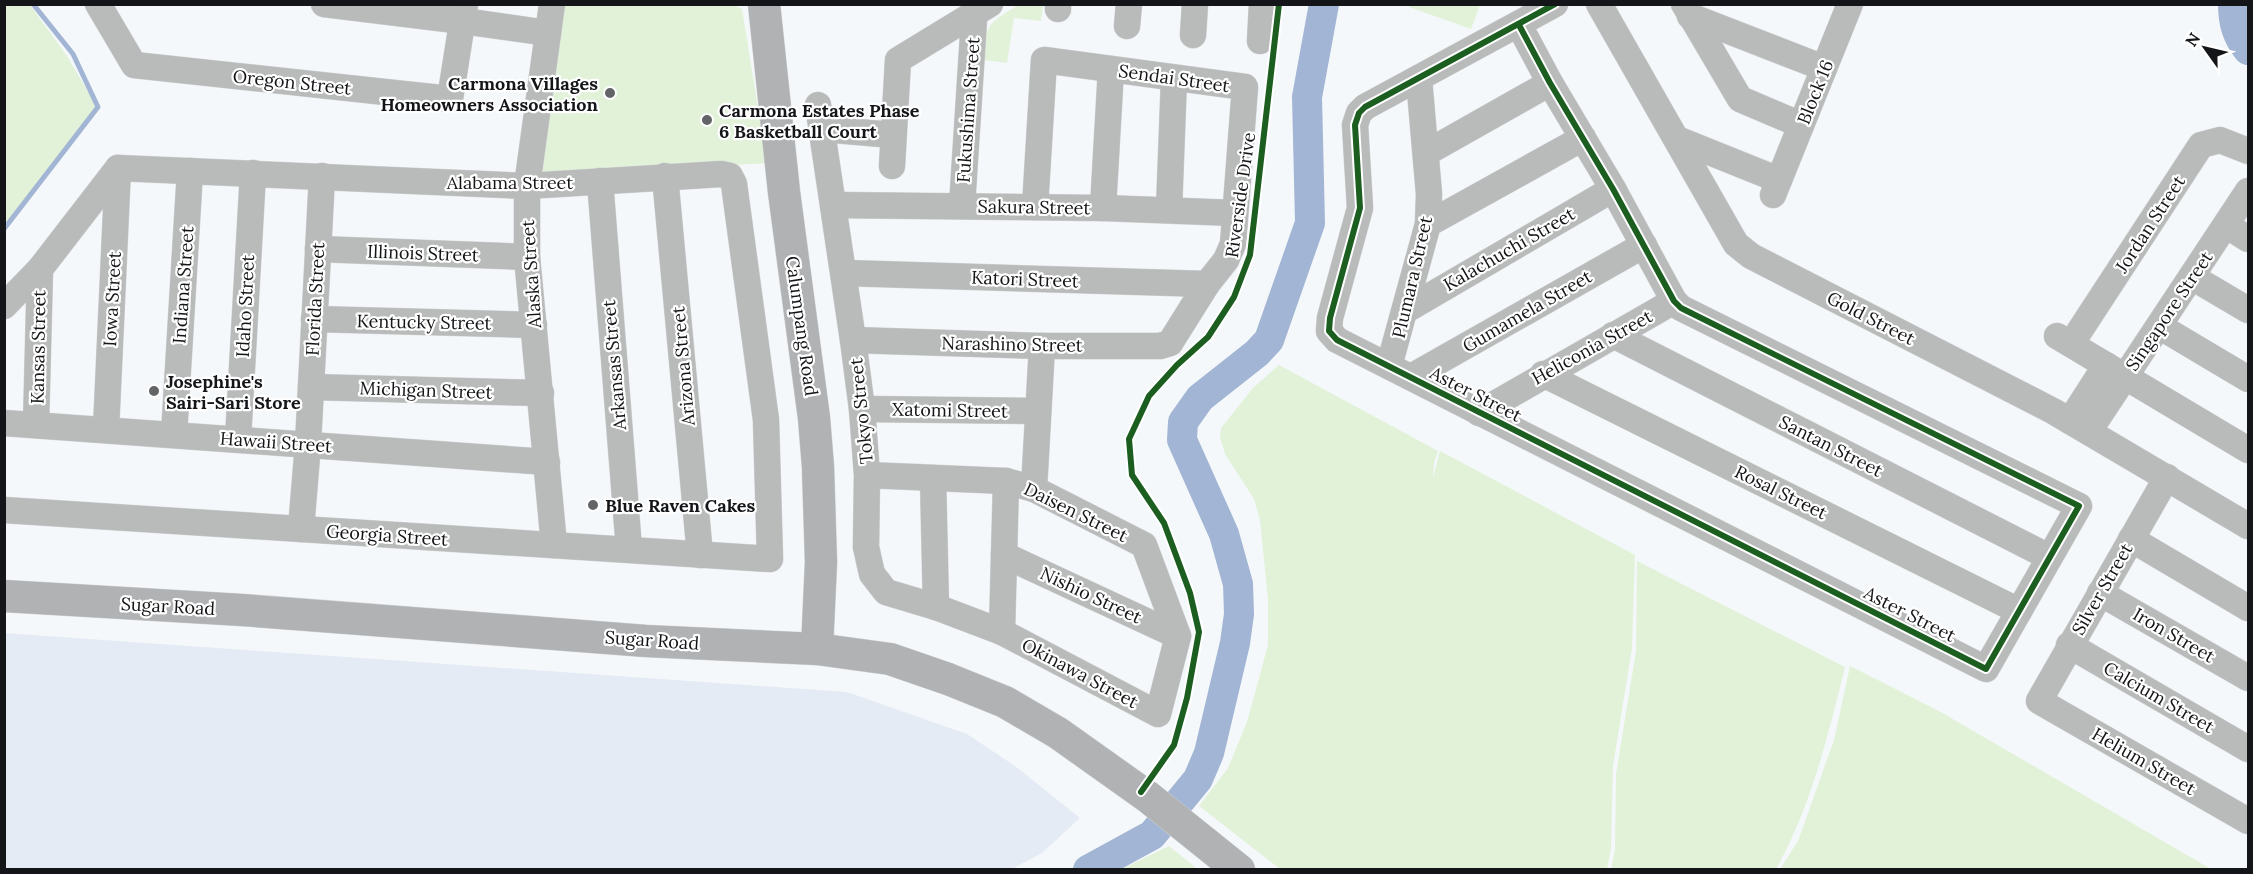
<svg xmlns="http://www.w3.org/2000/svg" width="2253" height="874" font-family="Lora,serif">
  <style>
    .built { fill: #e5ebf4 }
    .green { fill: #e1f2d9 }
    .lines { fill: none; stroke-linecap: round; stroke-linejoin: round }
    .stream { stroke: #a2b5d4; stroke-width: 5 }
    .river { stroke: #a2b5d4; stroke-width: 30 }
    .minor-casing { stroke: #d2d4d6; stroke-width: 27 }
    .major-casing { stroke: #d2d4d6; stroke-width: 33 }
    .minor { stroke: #b9baba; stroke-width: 26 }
    .major { stroke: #b1b2b3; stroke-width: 32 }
    .cycleway-casing { stroke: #fff; stroke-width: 10 }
    .cycleway { stroke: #1b5e20; stroke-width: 6 }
    .poi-dot { fill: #636467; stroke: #fff; stroke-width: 2 }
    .labels { text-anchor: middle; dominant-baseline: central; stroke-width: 4.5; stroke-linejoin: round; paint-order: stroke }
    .street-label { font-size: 18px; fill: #141518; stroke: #fff }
    .poi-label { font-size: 18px; font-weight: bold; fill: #141518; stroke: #fff; text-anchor: start }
  </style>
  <rect width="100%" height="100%" fill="#f5f8fb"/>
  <!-- built -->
  <path class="built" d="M4,633L847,692L967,734L1015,766L1080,818L1042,853L1010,870L5,869Z"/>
  <!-- green -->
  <g class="green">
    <path d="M5,4L30,5L67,56L97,107L5,226Z"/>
    <path d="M731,4L742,9L767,163L546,176L542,175L563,5Z"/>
    <path d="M1018,5H1043L1041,21L1014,18L1007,63L984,60C986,22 987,25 1018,5Z"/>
    <path d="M1410,5V4L1480,5L1471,29L1409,7Z"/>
    <path d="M1279,365L1438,451L1434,463L1433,478L1440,451L1635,555L1632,648L1613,766L1611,848L1607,869H1280L1199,806L1228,768L1247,722L1268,645V600L1260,520L1254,499L1225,454L1220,437L1221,428L1253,388Z"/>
    <path d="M1637,561L1845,667C1828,736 1811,807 1776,869H1611L1615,850L1616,774L1636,651Z"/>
    <path d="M1850,666L1939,711L2211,869H1780L1798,841L1834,740Z"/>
    <path d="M1169,846L1195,867V869H1122Z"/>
  </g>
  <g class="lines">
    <!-- stream -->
    <path class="stream" d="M4,229L98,107L73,54L33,4"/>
    <!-- river -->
    <g class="river">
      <path d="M2233,4C2233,23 2237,36 2248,50"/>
      <path d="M1088,870L1152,835L1198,779L1209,753L1235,643L1239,614L1238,584L1224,534L1182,440L1183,422L1200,398L1257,353L1269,340L1310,223L1307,97L1324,4"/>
    </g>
    <defs>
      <g id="minor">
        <path d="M98,4L134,65L450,99L465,4"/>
        <path d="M324,4L463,21L548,33"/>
        <path d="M552,4L527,186V257L554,545"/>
        <path d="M1599,4L1736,244L1751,256L2053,411L2248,526"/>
        <path d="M1684,4L1740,99L1801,125"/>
        <path d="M1058,9V4"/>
        <path d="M1690,16L1824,68"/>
        <path d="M1519,25L1550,83L1613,189L1674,301L1681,308L2079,506L1986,669L1337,340L1329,331L1330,318L1360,208L1355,125L1359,113L1365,107L1555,4"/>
        <path d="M1127,26L1129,4"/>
        <path d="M1193,35L1195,4"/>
        <path d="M1260,41L1262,4"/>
        <path d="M818,105L853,340L862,409L867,475L866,547L872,574L886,592L936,607L1002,632L1158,714L1178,636L1144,545L1034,489L1006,481L867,475"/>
        <path d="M822,129L893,135"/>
        <path d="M1677,139L1779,180"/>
        <path d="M1426,153L1550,83"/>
        <path d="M892,166L898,60L990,4"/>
        <path d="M665,176L700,555"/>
        <path d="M600,181L629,549"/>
        <path d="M1773,195L1850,4"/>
        <path d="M834,205L1103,208L1235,213"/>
        <path d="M962,206L975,4"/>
        <path d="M1103,208L1111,69"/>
        <path d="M1169,210L1174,78"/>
        <path d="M1428,224L1583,138"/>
        <path d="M2226,225L2248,239"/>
        <path d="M318,249L527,257"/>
        <path d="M844,273L1207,284"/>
        <path d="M2192,277L2248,310"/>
        <path d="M4,306L40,269L118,168L527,186L721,174L730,176L734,184L766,420L770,559L4,510"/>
        <path d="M1406,310L1613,189"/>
        <path d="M314,319L534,325"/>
        <path d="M2159,326L2248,379"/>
        <path d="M1613,335L2049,557"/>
        <path d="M2057,336L2248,450"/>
        <path d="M853,340L1042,346H1160L1170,343L1207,284L1226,260L1233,244L1245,87L1044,60L1035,207"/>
        <path d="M2071,344L2201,145L2220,140L2248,151"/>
        <path d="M1389,366L1428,224L1429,194L1419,79"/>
        <path d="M1543,374L2019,611"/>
        <path d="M1411,377L1644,245"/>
        <path d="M311,387L541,393"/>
        <path d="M862,409L1038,411"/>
        <path d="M1479,413L1674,301"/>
        <path d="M2070,421L2106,365"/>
        <path d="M4,423L547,462"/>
        <path d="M36,425L40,269"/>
        <path d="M106,430L118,168"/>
        <path d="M2089,431L2248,191"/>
        <path d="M174,435L190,171"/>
        <path d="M238,439L253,173"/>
        <path d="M2167,477L2039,701L2248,821"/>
        <path d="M933,478L936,607"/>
        <path d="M1034,489L1042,346"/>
        <path d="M301,529L308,444L322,176"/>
        <path d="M2131,539L2248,608"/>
        <path d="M1004,555L1178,636"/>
        <path d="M2100,593L2248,678"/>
        <path d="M1002,632L1006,481"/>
        <path d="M2069,645L2248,749"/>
      </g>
      <g id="major">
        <path d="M764,4L784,192L814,418L818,467L821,562L817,649"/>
        <path d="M4,596L242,610L646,641L817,649L890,659L948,679L1005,702L1058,733L1148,797L1239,870"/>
      </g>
    </defs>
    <!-- minor casing -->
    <use href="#minor" class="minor-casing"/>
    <!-- major casing -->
    <use href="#major" class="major-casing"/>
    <!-- minor -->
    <use href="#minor" class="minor"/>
    <!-- major -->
    <use href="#major" class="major"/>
    <defs>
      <g id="cycleway">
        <path d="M1519,25L1550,83L1613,189L1674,301L1681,308L2079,506L1986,669L1337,340L1329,331L1330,318L1360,208L1355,125L1359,113L1365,107L1555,4"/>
        <path d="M1141,792L1174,745L1187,698L1199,632L1190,593L1164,523L1132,475L1129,439L1149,396L1177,365L1208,337L1234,297L1250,255L1279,4"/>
      </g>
    </defs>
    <!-- cycleway casing -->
    <use href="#cycleway" class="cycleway-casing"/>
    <!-- cycleway -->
    <use href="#cycleway" class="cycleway"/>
  </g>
  <!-- markers -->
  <g class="poi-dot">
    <circle cx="610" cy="93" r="6"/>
    <circle cx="707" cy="120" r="6"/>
    <circle cx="154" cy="391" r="6"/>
    <circle cx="593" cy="505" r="6"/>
  </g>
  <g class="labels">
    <!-- street labels -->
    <g class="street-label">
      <text transform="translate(1174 78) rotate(8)">Sendai Street</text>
      <text transform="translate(292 82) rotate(6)">Oregon Street</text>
      <text transform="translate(1815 92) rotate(-68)">Block 16</text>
      <text transform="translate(968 110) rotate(-86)">Fukushima Street</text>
      <text x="510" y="182">Alabama Street</text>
      <text transform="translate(1240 195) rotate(-82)">Riverside Drive</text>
      <text transform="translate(1034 207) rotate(1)">Sakura Street</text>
      <text transform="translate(2150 224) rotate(-57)">Jordan Street</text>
      <text transform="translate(1509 249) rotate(-30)">Kalachuchi Street</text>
      <text transform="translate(423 253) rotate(2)">Illinois Street</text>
      <text transform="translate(531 274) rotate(-94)">Alaska Street</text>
      <text transform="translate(1412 277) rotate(-77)">Plumara Street</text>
      <text transform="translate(1025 279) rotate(2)">Katori Street</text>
      <text transform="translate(183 285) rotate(-86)">Indiana Street</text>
      <text transform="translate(112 299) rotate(-87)">Iowa Street</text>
      <text transform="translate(315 299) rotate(-87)">Florida Street</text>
      <text transform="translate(245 306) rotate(-87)">Idaho Street</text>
      <text transform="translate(1527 311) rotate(-30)">Gumamela Street</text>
      <text transform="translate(2169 311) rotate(-56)">Singapore Street</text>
      <text transform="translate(1871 318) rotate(27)">Gold Street</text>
      <text transform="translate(424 322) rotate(1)">Kentucky Street</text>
      <text transform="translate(802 326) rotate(82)">Calumpang Road</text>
      <text transform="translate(1012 344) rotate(1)">Narashino Street</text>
      <text transform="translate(38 347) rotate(-89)">Kansas Street</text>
      <text transform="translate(1592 347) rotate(-29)">Heliconia Street</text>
      <text transform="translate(614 365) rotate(-95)">Arkansas Street</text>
      <text transform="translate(683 366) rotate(-95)">Arizona Street</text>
      <text transform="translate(426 390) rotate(2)">Michigan Street</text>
      <text transform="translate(1476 394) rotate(27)">Aster Street</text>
      <text transform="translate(950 410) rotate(1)">Xatomi Street</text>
      <text transform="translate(861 411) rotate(-96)">Tokyo Street</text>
      <text transform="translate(276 442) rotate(4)">Hawaii Street</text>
      <text transform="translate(1831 446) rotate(27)">Santan Street</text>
      <text transform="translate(1781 492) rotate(26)">Rosal Street</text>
      <text transform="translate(1076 512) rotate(26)">Daisen Street</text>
      <text transform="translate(387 535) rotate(4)">Georgia Street</text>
      <text transform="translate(2102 589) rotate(-60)">Silver Street</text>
      <text transform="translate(1091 595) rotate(25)">Nishio Street</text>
      <text transform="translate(168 606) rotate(3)">Sugar Road</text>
      <text transform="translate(1910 614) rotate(27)">Aster Street</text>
      <text transform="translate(2174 635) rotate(30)">Iron Street</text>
      <text transform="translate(652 640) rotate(4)">Sugar Road</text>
      <text transform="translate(1080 673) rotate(28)">Okinawa Street</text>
      <text transform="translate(2159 697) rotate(30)">Calcium Street</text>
      <text transform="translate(2144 761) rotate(30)">Helium Street</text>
    </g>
    <!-- poi labels -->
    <g class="poi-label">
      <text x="598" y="83" text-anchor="end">Carmona Villages<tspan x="598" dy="21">Homeowners Association</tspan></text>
      <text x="719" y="110">Carmona Estates Phase<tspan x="719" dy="21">6 Basketball Court</tspan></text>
      <text x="166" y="381">Josephine's<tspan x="166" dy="21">Sairi-Sari Store</tspan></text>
      <text x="605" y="505">Blue Raven Cakes</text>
    </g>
  </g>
  <!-- border -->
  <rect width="2253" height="874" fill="none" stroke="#141518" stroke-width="12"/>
  <!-- north arrow -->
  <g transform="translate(2205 48) rotate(304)" stroke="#ffffff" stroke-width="4.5" paint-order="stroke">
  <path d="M0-4.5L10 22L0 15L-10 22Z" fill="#141518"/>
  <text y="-9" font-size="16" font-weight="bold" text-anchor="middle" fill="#141518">N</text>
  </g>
</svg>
